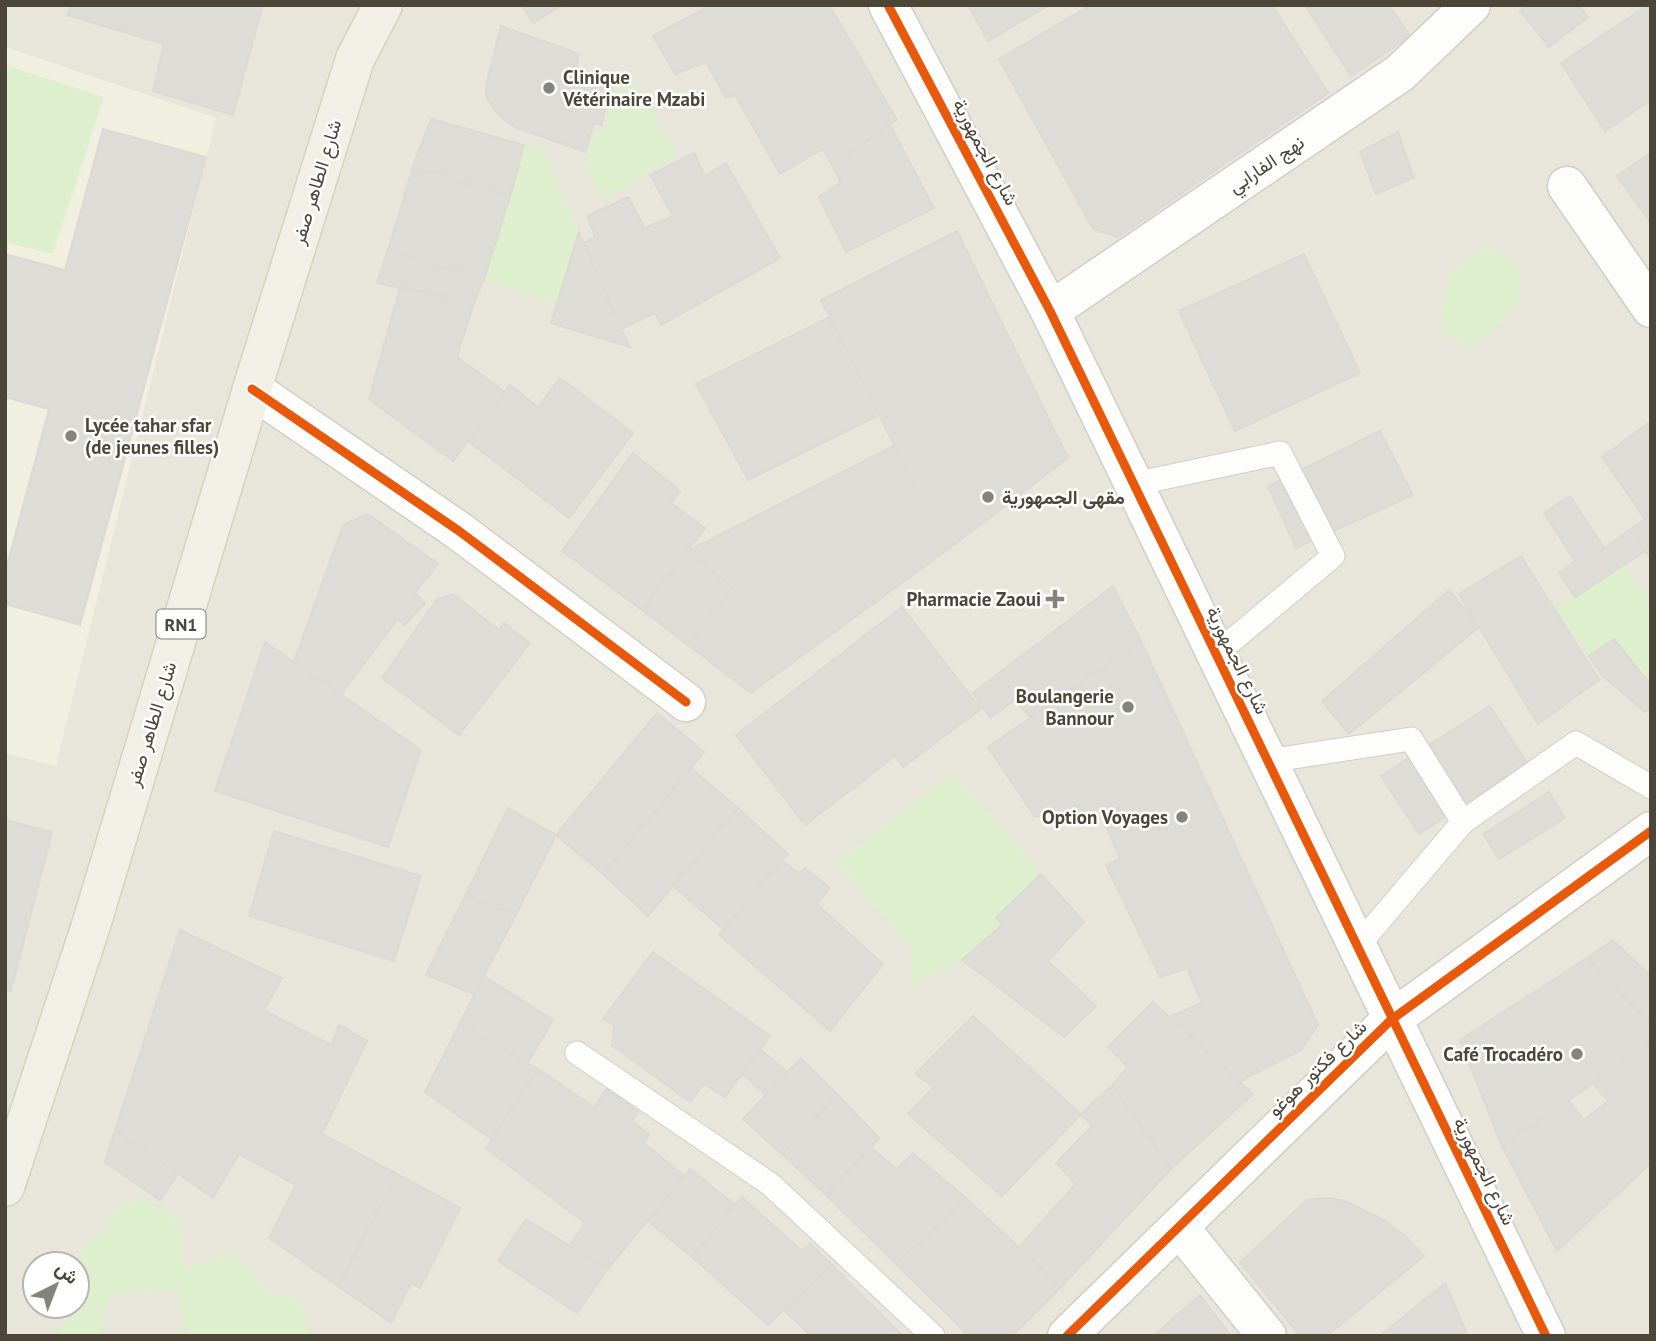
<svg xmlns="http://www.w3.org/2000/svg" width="1656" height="1341" font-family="'PT Sans',Vazirmatn,sans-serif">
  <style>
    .residential { fill: #e8e5db; fill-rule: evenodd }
    .education { fill: #f1efe0 }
    .green { fill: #ddefcd }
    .building { fill: #dddcd6; stroke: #dcdad3; stroke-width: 2 }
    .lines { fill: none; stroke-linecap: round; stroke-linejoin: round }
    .service-casing { stroke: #d0cec8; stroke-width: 25 }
    .minor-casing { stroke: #d0cec8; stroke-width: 41 }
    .primary-casing { stroke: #d7d2ba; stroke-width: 41 }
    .service { stroke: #fdfdfc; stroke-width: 23 }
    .minor { stroke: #fdfdfc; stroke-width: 38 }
    .primary { stroke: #f2f0e6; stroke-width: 38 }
    .cycleway-casing { stroke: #fff; stroke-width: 13 }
    .cycleway { stroke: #e8590c; stroke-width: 9 }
    .poi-dot { fill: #868378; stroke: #fff; stroke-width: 2.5 }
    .labels { text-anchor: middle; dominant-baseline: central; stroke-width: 5; stroke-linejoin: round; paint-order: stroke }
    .shield { fill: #fff; stroke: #827e74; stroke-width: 2 }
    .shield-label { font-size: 18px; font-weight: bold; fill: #4c4638 }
    .poi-label { font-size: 19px; font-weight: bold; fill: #4c4638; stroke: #fff; text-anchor: end }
    .street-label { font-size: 19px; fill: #4c4638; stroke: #fff }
  </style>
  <rect width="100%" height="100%" fill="#f3f3ee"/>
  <!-- residential -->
  <path class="residential" d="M5,5H1651V1336H5ZM35,1264H77V1306H35Z"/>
  <!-- education -->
  <path class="education" d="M5,47L216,118L56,766L5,753Z"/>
  <!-- green -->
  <g class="green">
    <path d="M5,65L104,97L53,254L5,242Z"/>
    <path d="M629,77L678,155L603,199L584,163L596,131L604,130L620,81Z"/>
    <path d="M524,145L543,151L579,232L557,304L484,279Z"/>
    <path d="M1486,248L1519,265L1521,293L1504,320L1489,336L1466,344L1447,335L1440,318L1450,272Z"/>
    <path d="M1624,565L1651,604V685L1614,640L1589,656L1557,608Z"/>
    <path d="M953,773L1041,874L996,917L1002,925L962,960L911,986L912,949L837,862Z"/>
    <path d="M143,1198C157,1207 182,1218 182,1236C182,1248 180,1256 184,1268L229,1255L251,1268L265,1290L299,1301L309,1331L307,1336H191L181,1322L179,1293L166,1289L143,1295L132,1288L106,1301L100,1336H56L61,1323L72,1319L75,1306H77V1267L86,1240L103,1235C109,1210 119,1205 143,1198Z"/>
  </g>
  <!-- building -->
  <g class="building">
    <path d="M71,5H263L233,115L153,91L164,44L67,15Z"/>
    <path d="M522,5H562L533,23Z"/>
    <path d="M711,5H829L897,120L832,165L823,149L780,174L735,95L726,98L706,62L675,74L653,36Z"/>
    <path d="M968,5H1049L988,41Z"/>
    <path d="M1091,5H1272L1328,93L1118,237L1093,229L999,59Z"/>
    <path d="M1305,5H1389L1410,36L1351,76Z"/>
    <path d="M1527,5H1579L1588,17L1549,47L1520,11Z"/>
    <path d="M1648,5H1651V100L1605,131L1561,63Z"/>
    <path d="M501,26L579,54L576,67L614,81L601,126L594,123L585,152L515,127L503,119L492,107L486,95L487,82Z"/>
    <path d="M431,119L524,145L510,197L413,166Z"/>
    <path d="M890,125L934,208L846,252L819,197L841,182L832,165Z"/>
    <path d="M103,129L206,157L80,625L5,604V573L49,409L5,397V254L65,270Z"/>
    <path d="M1398,132L1414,178L1376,194L1360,152Z"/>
    <path d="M694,153L705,176L726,163L780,258L661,325L655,313L621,329L584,243L595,237L587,216L628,197L645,228L673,216L650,175Z"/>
    <path d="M1651,153V223L1617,176Z"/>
    <path d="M413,166L510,197L484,279L388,250Z"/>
    <path d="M957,231L1068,458L947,550L821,300Z"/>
    <path d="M579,232L621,329L630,347L551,323Z"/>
    <path d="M388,250L484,279L474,303L377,283Z"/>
    <path d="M1304,254L1360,373L1235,431L1179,311Z"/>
    <path d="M400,287L474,303L457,357L505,392L453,461L369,399Z"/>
    <path d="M829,317L879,415L748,480L696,384Z"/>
    <path d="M560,378L633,433L569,518L468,441L510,385L538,407Z"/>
    <path d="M1651,421V559L1630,530L1645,519L1602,457Z"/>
    <path d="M1380,431L1413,495L1296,548L1268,486Z"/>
    <path d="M895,445L947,550L751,693L688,645L732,587L686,552Z"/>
    <path d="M633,453L680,491L671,503L705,528L642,610L562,551Z"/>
    <path d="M1570,496L1604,548L1630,530L1645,551L1575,597L1559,573L1575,561L1544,513Z"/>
    <path d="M368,514L438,564L415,593L425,603L405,625L398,619L341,694L294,662L343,525Z"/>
    <path d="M686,552L732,587L688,645L642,610Z"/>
    <path d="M1521,556L1599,680L1538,724L1459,594Z"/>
    <path d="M1113,586L1141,641L1030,717L1015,700L990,718L973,693Z"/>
    <path d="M1449,590L1479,627L1349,734L1322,701Z"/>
    <path d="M453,594L499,630L504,623L530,643L459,735L382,678L437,599Z"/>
    <path d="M902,607L981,709L903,767L895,756L805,825L736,735Z"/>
    <path d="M1614,639L1651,685V707L1645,712L1602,675L1589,656Z"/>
    <path d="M1141,641L1318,1025L1301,1050L1239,1082L1169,1017L1202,1003L1187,968L1160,977L1106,865L1120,859L1099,809L1035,817L988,747Z"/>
    <path d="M265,642L421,750L388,847L215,791Z"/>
    <path d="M1490,706L1527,763L1419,834L1381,776Z"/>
    <path d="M657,713L704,752L603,874L556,835Z"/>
    <path d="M691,768L738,808L648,916L603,874Z"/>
    <path d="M1549,792L1565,818L1499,859L1483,834Z"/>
    <path d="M508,808L556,835L516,915L465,896Z"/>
    <path d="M738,808L788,854L723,929L673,886Z"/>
    <path d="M5,820L52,832L11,991L5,990Z"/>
    <path d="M274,831L421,876L394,961L249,916Z"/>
    <path d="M782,861L799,873L805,868L830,888L817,904L883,964L830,1031L719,935Z"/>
    <path d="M1041,874L1084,922L1048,961L1096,1006L1064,1037L962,960L1002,925L996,918Z"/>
    <path d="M465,896L516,915L474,994L426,975Z"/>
    <path d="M180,930L282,978L264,1010L331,1045L339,1025L367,1041L322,1134L397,1174L338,1286L269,1238L296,1185L239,1154L213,1198L115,1130Z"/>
    <path d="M1613,940L1651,976V1026L1587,958Z"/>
    <path d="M653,952L770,1036L725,1097L704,1084L690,1102L612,1045L614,1025L603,1019Z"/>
    <path d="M1587,958L1651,1026V1044L1502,1146L1460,1040Z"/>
    <path d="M484,976L553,1020L528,1063L460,1023Z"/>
    <path d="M1153,1002L1253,1094L1171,1169L1112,1085L1128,1067L1108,1047Z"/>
    <path d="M973,1016L1081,1114L1002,1196L908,1114L934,1087L915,1074Z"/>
    <path d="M460,1023L538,1069L491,1139L425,1092Z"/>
    <path d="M1651,1044V1163L1557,1251L1502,1146L1568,1100L1584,1120L1608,1101L1593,1083Z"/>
    <path d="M760,1049L787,1072L766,1095L742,1074Z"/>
    <path d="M801,1058L838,1095L782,1154L743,1119Z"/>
    <path d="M538,1069L594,1107L607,1088L638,1112L632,1121L649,1134L644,1143L684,1176L608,1269L569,1246L585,1223L486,1148Z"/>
    <path d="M1112,1085L1171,1169L1061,1287L1019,1247L1076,1184L1056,1163L1092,1126L1081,1114Z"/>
    <path d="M838,1095L879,1138L826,1195L782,1154Z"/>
    <path d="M115,1130L178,1174L160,1200L105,1162Z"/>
    <path d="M870,1147L897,1169L913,1153L967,1199L896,1264L826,1195Z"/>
    <path d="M690,1169L736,1206L692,1257L648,1221Z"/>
    <path d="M397,1174L460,1208L420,1288L411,1283L391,1323L338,1286Z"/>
    <path d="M742,1197L802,1251L810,1243L832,1265L768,1325L692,1257Z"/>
    <path d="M1328,1198L1345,1201L1384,1220L1405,1236L1424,1256L1327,1336H1300L1240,1262L1307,1200Z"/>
    <path d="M967,1199L1061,1287L1012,1336H969L896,1264Z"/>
    <path d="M526,1219L608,1269L577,1313L498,1261Z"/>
    <path d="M832,1265L903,1336H805L808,1333L785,1311Z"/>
    <path d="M1445,1283L1468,1336H1380Z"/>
    <path d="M1200,1295L1231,1336H1153Z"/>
  </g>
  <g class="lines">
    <defs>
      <g id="service">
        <path d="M1134,484L1280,453L1333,556L1216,654"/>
        <path d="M1267,761L1411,739L1463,822L1356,948"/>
        <path d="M1463,822L1576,743L1651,787"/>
        <path d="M577,1053L770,1184L933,1336"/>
      </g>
      <g id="minor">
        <path d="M888,5L1050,311L1546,1336"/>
        <path d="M1567,186L1651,308"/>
        <path d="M1050,311L1400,73L1471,5"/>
        <path d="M252,389L459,531L686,702"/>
        <path d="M1179,1227L1267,1336"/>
        <path d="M1067,1336L1391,1020L1651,831"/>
      </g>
      <path id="primary" d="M5,1187L92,922L252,389L355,59L383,5"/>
    </defs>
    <!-- service casing -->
    <use href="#service" class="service-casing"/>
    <!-- minor casing -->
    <use href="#minor" class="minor-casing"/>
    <!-- primary casing -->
    <use href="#primary" class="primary-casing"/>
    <!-- service -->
    <use href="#service" class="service"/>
    <!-- minor -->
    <use href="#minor" class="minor"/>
    <!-- primary -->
    <use href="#primary" class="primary"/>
    <defs>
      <g id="cycleway">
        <path d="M888,5L1050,311L1546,1336"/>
        <path d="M252,389L459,531L686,702"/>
        <path d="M1067,1336L1391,1020L1651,831"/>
      </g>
    </defs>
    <!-- cycleway casing -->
    <use href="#cycleway" class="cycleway-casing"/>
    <!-- cycleway -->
    <use href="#cycleway" class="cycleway"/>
  </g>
  <!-- markers -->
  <g class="poi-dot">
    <circle cx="549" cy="88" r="7"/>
    <circle cx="71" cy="436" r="7"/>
    <circle cx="988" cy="497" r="7"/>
    <path d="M1051.5 588.5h7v7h7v7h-7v7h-7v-7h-7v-7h7z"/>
    <circle cx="1128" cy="707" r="7"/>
    <circle cx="1182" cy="817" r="7"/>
    <circle cx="1577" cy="1054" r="7"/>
  </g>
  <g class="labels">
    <!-- shield labels -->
    <rect class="shield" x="156.5" y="609.5" width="49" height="29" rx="5"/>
    <g class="shield-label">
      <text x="181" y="624">RN1</text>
    </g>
    <!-- poi labels -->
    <g class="poi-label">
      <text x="563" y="77" text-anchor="start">Clinique<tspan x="563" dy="22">Vétérinaire Mzabi</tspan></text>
      <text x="85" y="425" text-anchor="start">Lycée tahar sfar<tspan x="85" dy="22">(de jeunes filles)</tspan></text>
      <text x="1002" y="497" text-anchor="start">مقهى الجمهورية</text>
      <text x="1041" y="599">Pharmacie Zaoui</text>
      <text x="1114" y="696">Boulangerie<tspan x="1114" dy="22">Bannour</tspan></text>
      <text x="1168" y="817">Option Voyages</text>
      <text x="1563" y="1054">Café Trocadéro</text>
    </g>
    <!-- street labels -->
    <g class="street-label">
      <text transform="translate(986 152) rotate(62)">شارع الجمهورية</text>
      <text transform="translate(1266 164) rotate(-34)">نهج الفارابي</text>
      <text transform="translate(316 182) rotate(-73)">شارع الطاهر صفر</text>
      <text transform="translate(1238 660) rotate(64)">شارع الجمهورية</text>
      <text transform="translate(151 724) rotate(-73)">شارع الطاهر صفر</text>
      <text transform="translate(1317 1068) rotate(-44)">شارع فكتور هوغو</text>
      <text transform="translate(1485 1171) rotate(64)">شارع الجمهورية</text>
    </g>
  </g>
  <!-- border -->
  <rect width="1656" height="1341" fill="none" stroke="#4c4638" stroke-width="14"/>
  <!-- north arrow -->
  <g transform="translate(56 1285) rotate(42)"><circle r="33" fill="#ffffff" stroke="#b7b5af" stroke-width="2"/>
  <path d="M0-5L12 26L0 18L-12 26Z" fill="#868378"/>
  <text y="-10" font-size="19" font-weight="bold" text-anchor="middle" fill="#4c4638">ش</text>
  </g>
</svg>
